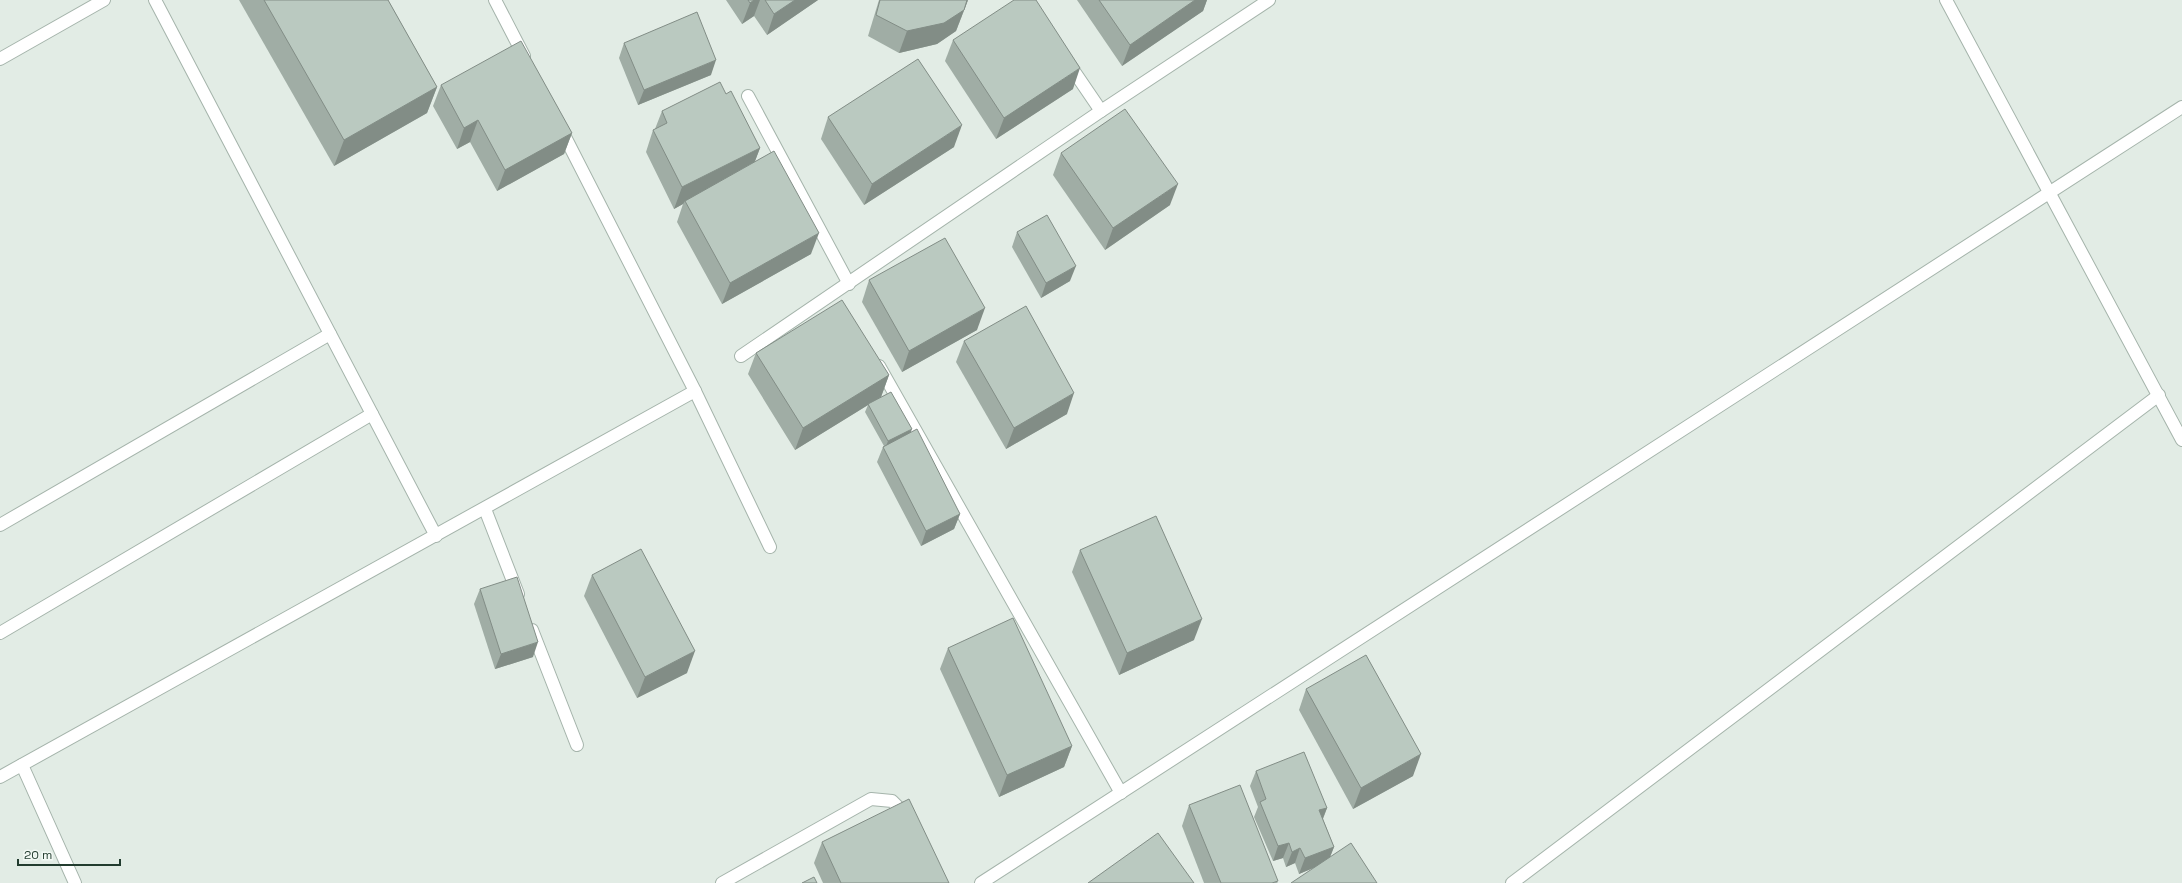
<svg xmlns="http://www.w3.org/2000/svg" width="2182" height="883" font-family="'Space Grotesk',sans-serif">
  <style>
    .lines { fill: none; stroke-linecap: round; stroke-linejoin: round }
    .minor-casing { stroke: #a5b4ab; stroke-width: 14 }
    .minor { stroke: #fff; stroke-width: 12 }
    .wall { fill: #a0ada5 }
    .shaded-wall { fill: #828d86 }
    .building { fill: #bac9c0; stroke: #828d86 }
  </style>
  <rect width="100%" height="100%" fill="#e2ece5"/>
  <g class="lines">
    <defs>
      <g id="minor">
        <path d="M155,0L436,536"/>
        <path d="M495,0L524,56"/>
        <path d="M1946,0L2182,440"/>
        <path d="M0,59L104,0"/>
        <path d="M1069,64L1101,111"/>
        <path d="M748,96L849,284"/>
        <path d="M561,129L695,391L770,547"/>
        <path d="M741,356L1101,111L1269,0"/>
        <path d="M879,366L1121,793"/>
        <path d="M485,509L518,594"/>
        <path d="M0,525L330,334"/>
        <path d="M532,630L577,745"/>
        <path d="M0,633L372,414"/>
        <path d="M22,765L75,883"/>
        <path d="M0,777L695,391"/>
        <path d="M722,883L871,799L892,801L908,817"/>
        <path d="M981,883L2182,107"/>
        <path d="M1512,883L2159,395"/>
      </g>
    </defs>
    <!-- minor casing -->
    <use href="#minor" class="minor-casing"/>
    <!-- minor -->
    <use href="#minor" class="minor"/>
  </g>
  <!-- wall -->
  <g class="wall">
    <path d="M239,0H388L437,87L427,113L334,166Z"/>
    <path d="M726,0H818L767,35L754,16L742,24Z"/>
    <path d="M879,0H968L956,31L937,44L899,53L868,36Z"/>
    <path d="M1077,0H1207L1203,11L1122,66Z"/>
    <path d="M953,40L1073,89L996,139L945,61Z"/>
    <path d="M624,43L711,75L638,105L619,58Z"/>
    <path d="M441,85L572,133L564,154L497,191L470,142L457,149L433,106Z"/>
    <path d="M726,94L760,148L755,161L811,254L722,304L677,222L683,204L674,209L646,152L653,130L655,129L662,111Z"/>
    <path d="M828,117L954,147L864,205L821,139Z"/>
    <path d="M1061,153L1170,205L1105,250L1053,175Z"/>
    <path d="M1017,232L1070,281L1041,298L1012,247Z"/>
    <path d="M869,280L977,330L902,372L862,302Z"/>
    <path d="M964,341L1067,414L1006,449L956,362Z"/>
    <path d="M756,353L889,375L881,397L873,402L910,433L960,514L954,529L921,546L877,462L883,447L884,446L865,412L868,405L795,450L748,374Z"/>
    <path d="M1080,550L1194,640L1119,675L1072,572Z"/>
    <path d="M592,575L687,673L637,698L584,596Z"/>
    <path d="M480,589L533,657L495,669L474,604Z"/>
    <path d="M948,648L1072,746L1064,767L999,797L940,669Z"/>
    <path d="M1306,689L1413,776L1353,809L1299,710Z"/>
    <path d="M1256,771L1327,808L1323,819L1334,847L1330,857L1315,867L1299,874L1295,863L1286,867L1283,858L1273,861L1254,817L1258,807L1250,786Z"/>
    <path d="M1189,805L1278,883H1204L1182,826Z"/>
    <path d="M822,842L949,883H823L814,863Z"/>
  </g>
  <!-- shaded-wall -->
  <g class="shaded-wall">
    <path d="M754,0H760L754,16L742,24L750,3Z"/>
    <path d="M795,0H818L767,35L774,14Z"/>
    <path d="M968,0L956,31L937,44L899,53L907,31Z"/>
    <path d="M1195,0H1207L1203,11L1122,66L1130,45Z"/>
    <path d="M716,60L711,75L638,105L644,90Z"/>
    <path d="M1080,68L1073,89L996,139L1004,118Z"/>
    <path d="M437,87L427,113L334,166L344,140Z"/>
    <path d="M478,120L470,142L457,149L464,128Z"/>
    <path d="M962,125L954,147L864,205L872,184Z"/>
    <path d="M572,133L564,154L497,191L505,170Z"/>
    <path d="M760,148L752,169L685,201L683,204L674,209L682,187Z"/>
    <path d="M1178,184L1170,205L1105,250L1113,228Z"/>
    <path d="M819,233L811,254L722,304L730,283Z"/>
    <path d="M1076,266L1070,281L1041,298L1046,283Z"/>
    <path d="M985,308L977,330L902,372L909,351Z"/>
    <path d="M889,375L881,397L795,450L803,428Z"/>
    <path d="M1074,393L1067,414L1006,449L1014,428Z"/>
    <path d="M912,429L909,437L885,449L888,441Z"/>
    <path d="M960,514L954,529L921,546L926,531Z"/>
    <path d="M1202,619L1194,640L1119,675L1127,653Z"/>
    <path d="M538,642L533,657L495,669L501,654Z"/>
    <path d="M695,651L687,673L637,698L645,677Z"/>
    <path d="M1072,746L1064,767L999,797L1007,775Z"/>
    <path d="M1421,754L1413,776L1353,809L1361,788Z"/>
    <path d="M1327,808L1321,823L1319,810Z"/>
    <path d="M1289,843L1283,858L1273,861L1278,846Z"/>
    <path d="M1334,847L1328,862L1299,874L1305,858Z"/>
    <path d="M1300,848L1295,863L1286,867L1292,852Z"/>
  </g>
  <!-- building -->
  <g class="building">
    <path d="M264,0H388L437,87L344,140Z"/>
    <path d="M748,0H754L750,3Z"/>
    <path d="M765,0H795L774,14Z"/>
    <path d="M880,0H967L964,10L944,23L907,31L876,15Z"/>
    <path d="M1014,0H1036L1080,68L1004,118L953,40Z"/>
    <path d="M1099,0H1195L1130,45Z"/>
    <path d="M697,12L716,60L644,90L624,43Z"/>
    <path d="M521,41L572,133L505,170L478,120L464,128L441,85Z"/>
    <path d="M918,59L962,125L872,184L828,117Z"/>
    <path d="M720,82L726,94L731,91L760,148L682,187L653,130L667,123L662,111Z"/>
    <path d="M1125,109L1178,184L1113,228L1061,153Z"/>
    <path d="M774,151L819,233L730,283L685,201Z"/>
    <path d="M1047,215L1076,266L1046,283L1017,232Z"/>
    <path d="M945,238L985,308L909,351L869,280Z"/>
    <path d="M842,300L889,375L803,428L756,353Z"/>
    <path d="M1026,306L1074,393L1014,428L964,341Z"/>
    <path d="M891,392L912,429L888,441L868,404Z"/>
    <path d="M917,429L960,514L926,531L883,447Z"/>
    <path d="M1156,516L1202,619L1127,653L1080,550Z"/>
    <path d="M641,549L695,651L645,677L592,575Z"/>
    <path d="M517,577L538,642L501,654L480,589Z"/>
    <path d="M1013,618L1072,746L1007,775L948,648Z"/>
    <path d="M1366,655L1421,754L1361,788L1306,689Z"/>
    <path d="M1304,752L1327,808L1319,810L1334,847L1305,858L1300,848L1292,852L1289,843L1278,846L1260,802L1266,799L1256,771Z"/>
    <path d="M1240,785L1278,881L1272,883H1221L1189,805Z"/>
    <path d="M909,799L949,883H841L822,842Z"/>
    <path d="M1158,833L1194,883H1088Z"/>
    <path d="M1351,843L1377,883H1291Z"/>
    <path d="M814,877L817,883H802Z"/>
  </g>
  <!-- scale -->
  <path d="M18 859v6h102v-6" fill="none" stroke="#223c2f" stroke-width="2"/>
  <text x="24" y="859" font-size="12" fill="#223c2f" stroke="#f2f8f4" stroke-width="3" paint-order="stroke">20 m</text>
</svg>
